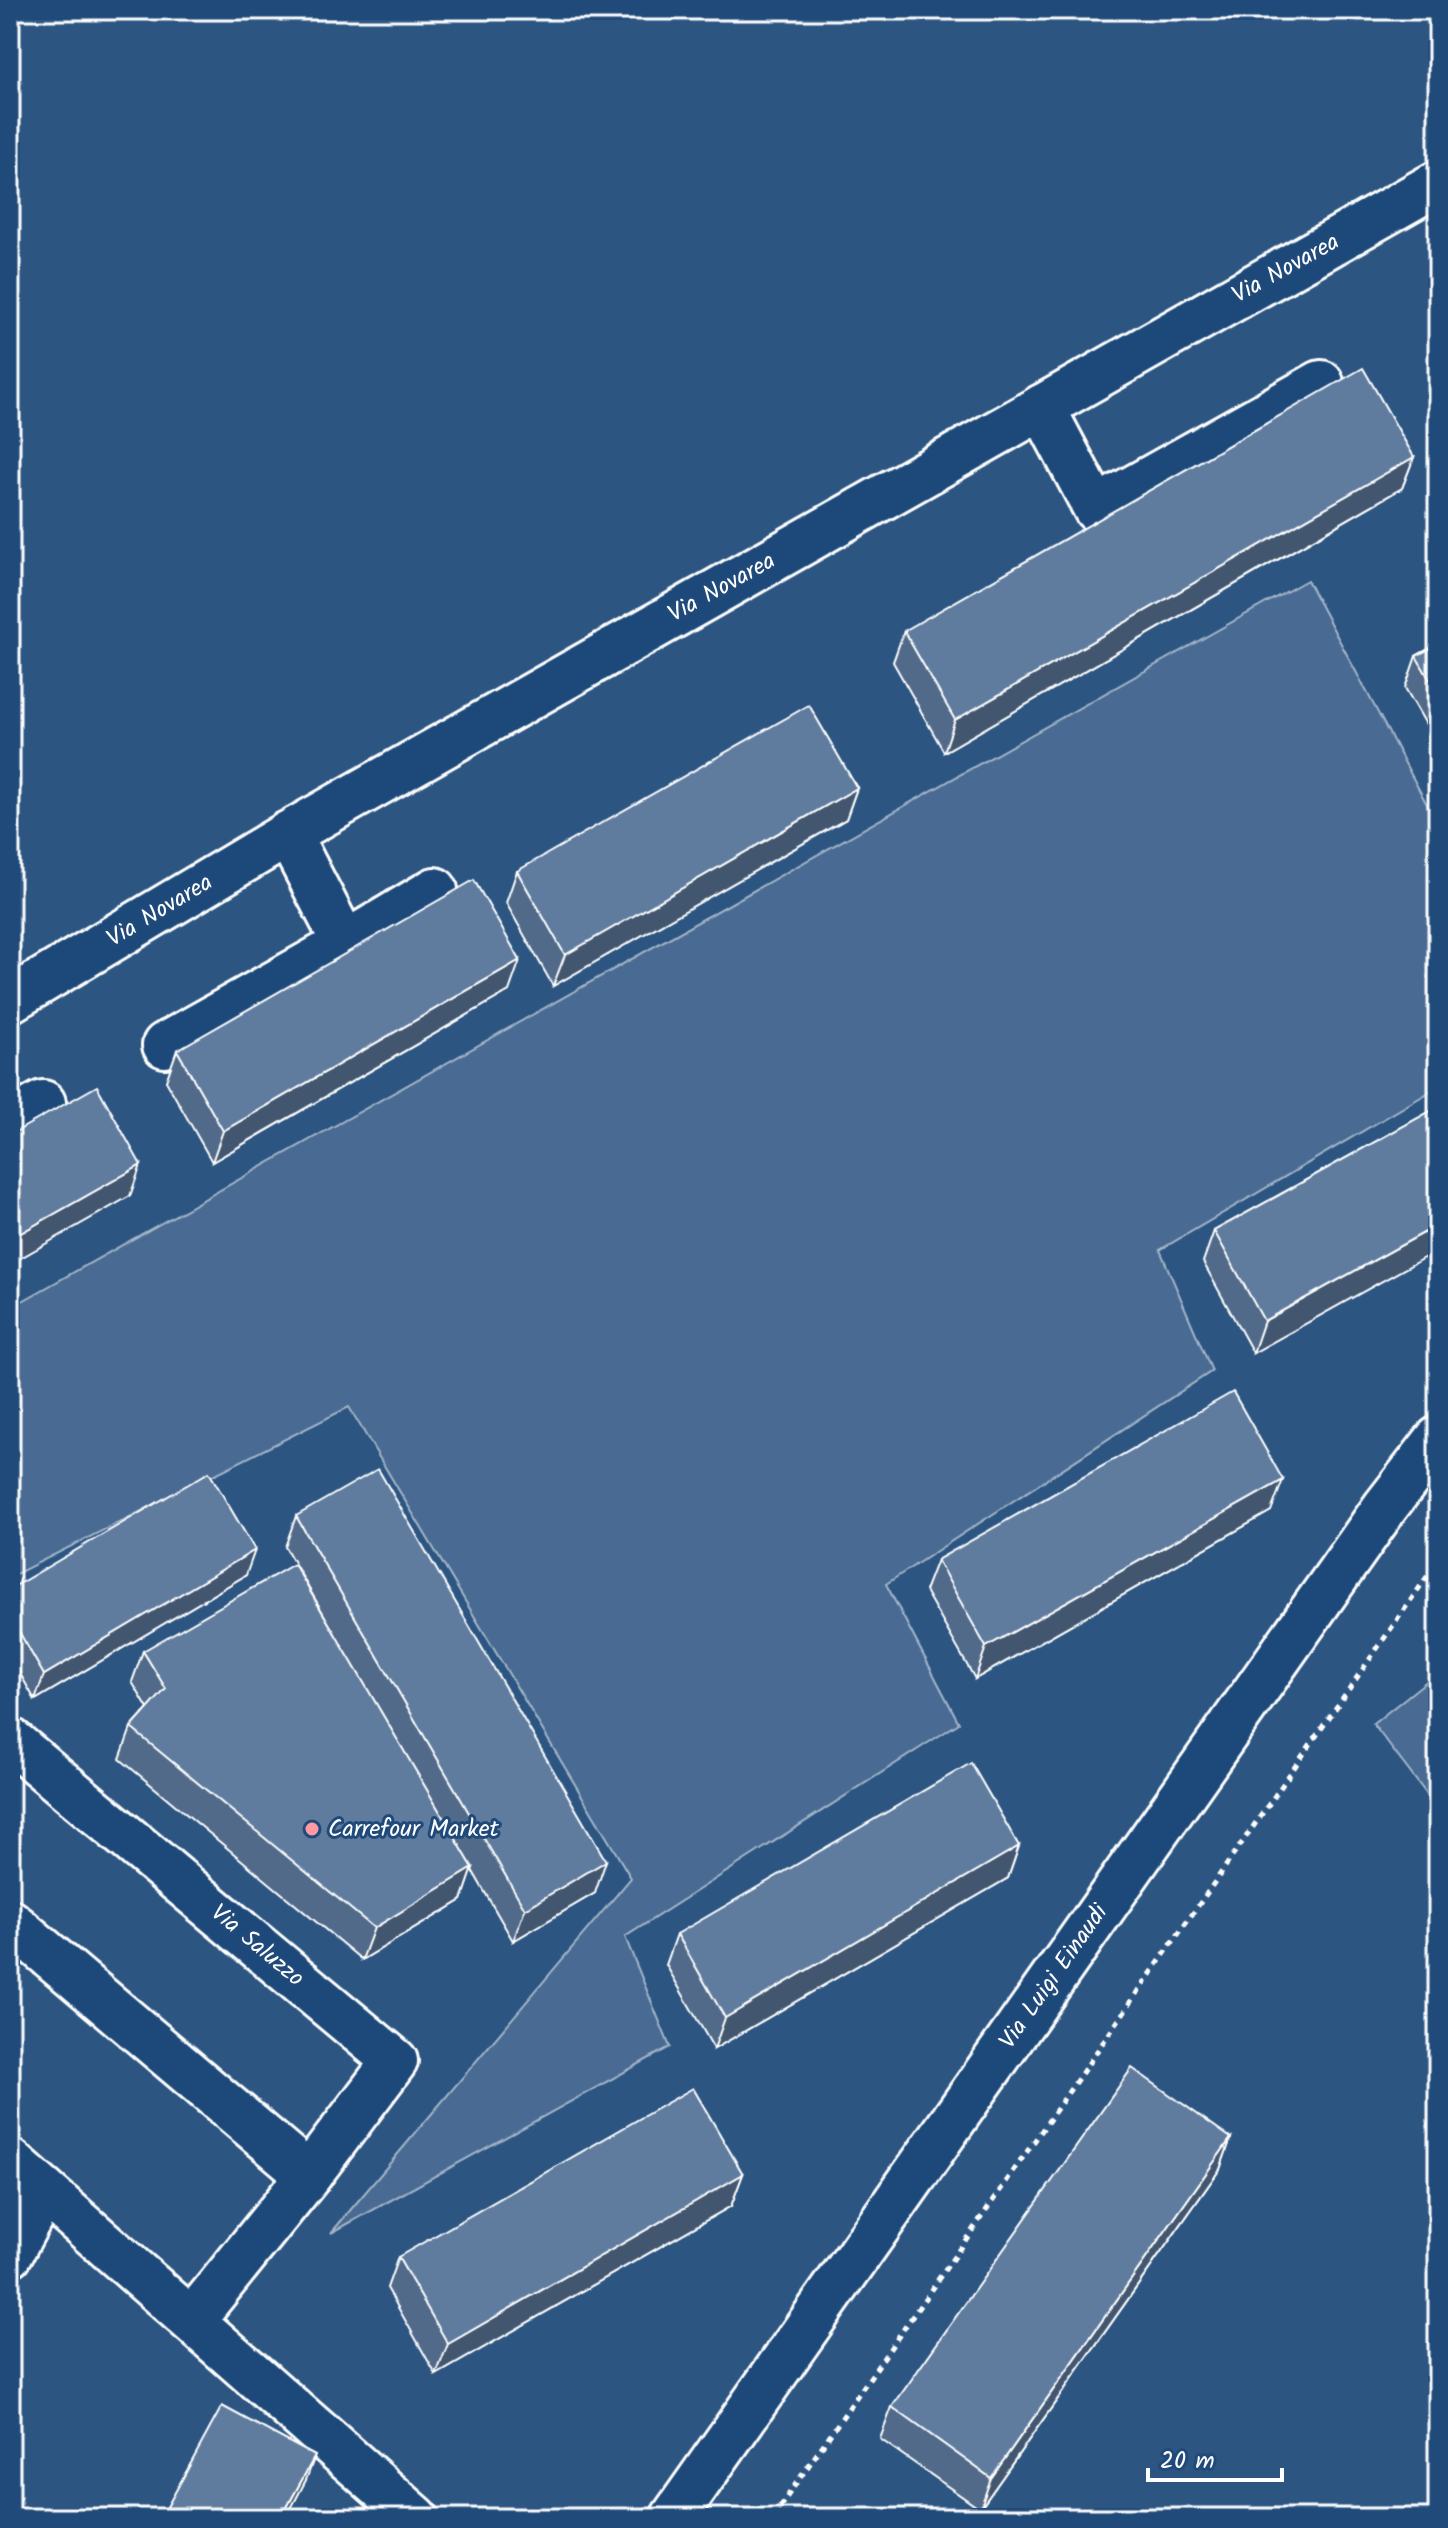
<svg xmlns="http://www.w3.org/2000/svg" width="1448" height="2528" font-family="Kalam,sans-serif">
  <style>
    .green { fill: #486b92; stroke: #a4b5c8; stroke-width: 2 }
    .lines { fill: none; stroke-linecap: round; stroke-linejoin: round }
    .minor-casing { stroke: #fff; stroke-width: 50 }
    .major-casing { stroke: #fff; stroke-width: 50 }
    .path { stroke: #fff; stroke-width: 5; stroke-dasharray: 6 6; stroke-linecap: butt }
    .minor { stroke: #1f4a7a; stroke-width: 44 }
    .major { stroke: #1f4a7a; stroke-width: 44 }
    .wall { fill: #516b89; stroke: #fff; stroke-width: 2 }
    .shaded-wall { fill: #42576f; stroke: #fff; stroke-width: 2 }
    .building { fill: #5e7c9f; stroke: #fff; stroke-width: 2 }
    .poi-dot { fill: #ff9aa2; stroke: #1f4a7a; stroke-width: 3 }
    .labels { text-anchor: middle; dominant-baseline: central; stroke-width: 6; stroke-linejoin: round; paint-order: stroke }
    .street-label { font-size: 24px; fill: #fff; stroke: #1f4a7a }
    .poi-label { font-size: 24px; fill: #fff; stroke: #1f4a7a; text-anchor: start }
  </style>
  <rect width="100%" height="100%" fill="#2c5582"/>
  <filter id="ink" filterUnits="userSpaceOnUse"><feTurbulence type="fractalNoise" baseFrequency=".0125" numOctaves="2"/><feDisplacementMap in="SourceGraphic" scale="16" xChannelSelector="R" yChannelSelector="G"/><feConvolveMatrix kernelMatrix="1 2 1 2 8 2 1 2 1" color-interpolation-filters="sRGB"/></filter>
  <g filter="url(#ink)">
    <!-- green -->
    <g class="green">
      <path d="M1307,580L1438,825V1087L1160,1250L1212,1371L886,1584L959,1723L625,1937L670,2047L331,2233L631,1878L349,1407L10,1577V1308Z"/>
      <path d="M1438,1672V1809L1373,1724Z"/>
    </g>
    <g class="lines">
      <defs>
        <g id="minor">
          <path d="M1042,407L1096,509L1321,383"/>
          <path d="M345,944L435,890"/>
          <path d="M10,1000L288,834L1438,183"/>
          <path d="M165,1045L345,944L288,834"/>
          <path d="M10,1122L43,1103"/>
          <path d="M10,1740L395,2061L309,2175L192,2320"/>
          <path d="M10,1922L309,2175"/>
          <path d="M10,2254L44,2191"/>
          <path d="M673,2518L1386,1506L1438,1439"/>
        </g>
        <path id="major" d="M10,2161L416,2518"/>
      </defs>
      <!-- minor casing -->
      <use href="#minor" class="minor-casing"/>
      <!-- major casing -->
      <use href="#major" class="major-casing"/>
      <!-- path -->
      <path class="path" d="M779,2518L777,2511L1438,1561"/>
      <!-- minor -->
      <use href="#minor" class="minor"/>
      <!-- major -->
      <use href="#major" class="major"/>
    </g>
    <!-- wall -->
    <g class="wall">
      <path d="M1414,457L1402,488L944,752L893,662L904,631Z"/>
      <path d="M1438,644V745L1405,688L1416,656Z"/>
      <path d="M857,788L846,819L553,986L506,903L517,871Z"/>
      <path d="M509,991L212,1162L166,1081L177,1050Z"/>
      <path d="M1438,1107L1253,1353L1203,1262L1214,1231Z"/>
      <path d="M1271,1511L975,1679L925,1591L937,1560Z"/>
      <path d="M296,1516L595,1893L513,1941L472,1870L462,1900L362,1960L120,1759L131,1728L148,1709L132,1682L143,1651L335,1634L285,1547Z"/>
      <path d="M246,1575L35,1700L10,1656V1589Z"/>
      <path d="M1019,1846L1008,1878L714,2049L666,1965L677,1934Z"/>
      <path d="M1231,2138L1220,2169L980,2509L880,2439L892,2407Z"/>
      <path d="M743,2174L731,2206L436,2375L387,2288L398,2257Z"/>
    </g>
    <!-- shaded-wall -->
    <g class="shaded-wall">
      <path d="M1414,457L1402,488L944,752L955,720Z"/>
      <path d="M857,788L846,819L553,986L565,955Z"/>
      <path d="M520,960L509,991L212,1162L223,1131Z"/>
      <path d="M141,1165L130,1196L10,1264V1239Z"/>
      <path d="M1438,1225V1250L1253,1353L1264,1321Z"/>
      <path d="M1283,1480L1271,1511L975,1679L986,1647Z"/>
      <path d="M255,1550L246,1575L35,1700L44,1675Z"/>
      <path d="M1019,1846L1008,1878L714,2049L725,2018Z"/>
      <path d="M606,1861L595,1893L513,1941L525,1909Z"/>
      <path d="M473,1868L462,1900L362,1960L374,1928Z"/>
      <path d="M1231,2138L1220,2169L980,2509L991,2478Z"/>
      <path d="M743,2174L731,2206L436,2375L448,2344Z"/>
      <path d="M315,2456L306,2480L286,2518H281Z"/>
    </g>
    <!-- building -->
    <g class="building">
      <path d="M1363,368L1414,457L955,720L904,631Z"/>
      <path d="M1438,644V694L1416,656Z"/>
      <path d="M809,705L857,788L565,955L517,871Z"/>
      <path d="M474,880L520,960L223,1131L177,1050Z"/>
      <path d="M97,1086L141,1165L10,1239V1135Z"/>
      <path d="M1438,1107V1225L1264,1321L1214,1231Z"/>
      <path d="M1233,1392L1283,1480L986,1647L937,1560Z"/>
      <path d="M378,1469L606,1861L525,1909L296,1516Z"/>
      <path d="M209,1472L255,1550L44,1675L10,1616V1589Z"/>
      <path d="M294,1564L473,1868L374,1928L131,1728L166,1689L143,1651Z"/>
      <path d="M971,1763L1019,1846L725,2018L677,1934Z"/>
      <path d="M1132,2068L1231,2138L991,2478L892,2407Z"/>
      <path d="M693,2088L743,2174L448,2344L398,2257Z"/>
      <path d="M222,2406L315,2456L281,2518H161Z"/>
    </g>
  </g>
  <!-- markers -->
  <circle class="poi-dot" cx="312" cy="1829" r="8"/>
  <g class="labels">
    <!-- street labels -->
    <g class="street-label">
      <text transform="translate(1286 269) rotate(-29)">Via Novarea</text>
      <text transform="translate(722 588) rotate(-29)">Via Novarea</text>
      <text transform="translate(160 911) rotate(-31)">Via Novarea</text>
      <text transform="translate(257 1946) rotate(40)">Via Saluzzo</text>
      <text transform="translate(1054 1977) rotate(-55)">Via Luigi Einaudi</text>
    </g>
    <!-- poi labels -->
    <g class="poi-label">
      <text x="328" y="1829">Carrefour Market</text>
    </g>
  </g>
  <!-- margin -->
  <rect width="1448" height="2528" fill="none" stroke="#1f4a7a" stroke-width="40"/>
  <rect x="20" y="20" width="1408" height="2488" fill="none" stroke="#fff" stroke-width="3" filter="url(#ink)"/>
  <!-- scale -->
  <path d="M1148 2468v12h134v-12" fill="none" stroke="#ffffff" stroke-width="4"/>
  <text x="1160" y="2468" font-size="24" fill="#ffffff" stroke="#1f4a7a" stroke-width="6" paint-order="stroke">20 m</text>
</svg>
